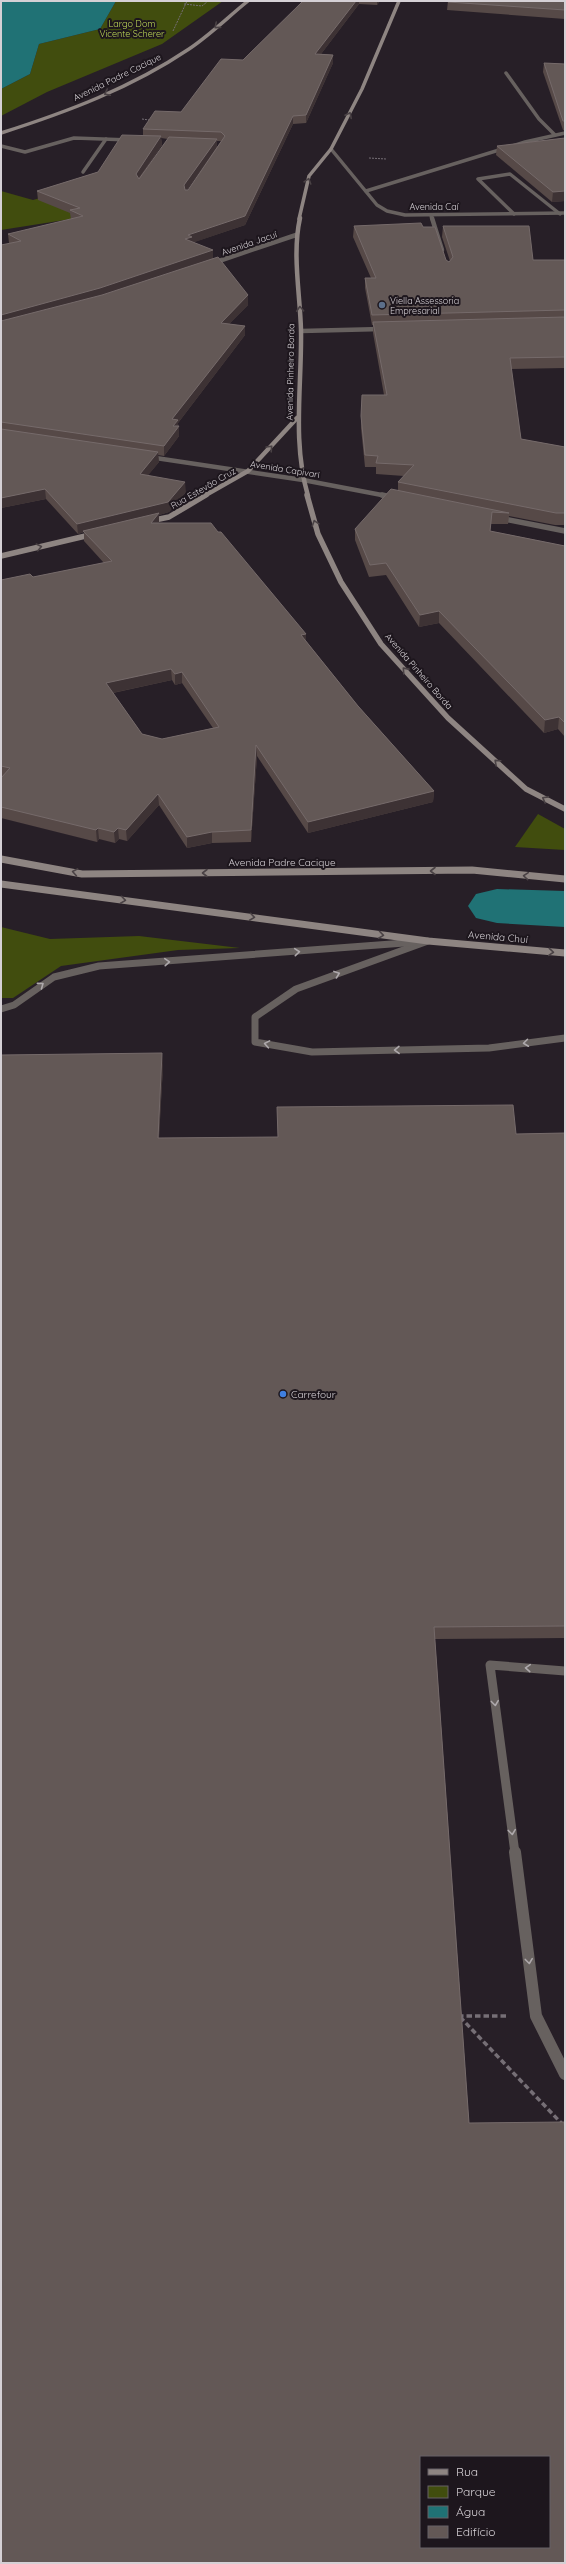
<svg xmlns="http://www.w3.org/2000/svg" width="566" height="2564" font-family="Quicksand,sans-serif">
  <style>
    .green { fill: #414d0e }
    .water { fill: #207275 }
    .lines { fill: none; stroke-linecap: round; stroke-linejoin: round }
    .river { fill: #207275; fill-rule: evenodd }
    .path-far1 { stroke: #766f76; stroke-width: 1; stroke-dasharray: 2 1; stroke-linecap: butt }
    .path { stroke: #766f76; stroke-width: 3.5; stroke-dasharray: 5.5 3; stroke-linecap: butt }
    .lane-far3 { stroke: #67615f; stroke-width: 3.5 }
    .lane-far2 { stroke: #67615f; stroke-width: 7 }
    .lane-far1 { stroke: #67615f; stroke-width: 9 }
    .lane { stroke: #67615f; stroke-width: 12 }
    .street-far2 { stroke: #67615f; stroke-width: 3.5 }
    .street-far1 { stroke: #67615f; stroke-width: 4.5 }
    .street { stroke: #67615f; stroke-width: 5.5 }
    .secondary-far3 { stroke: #8e8582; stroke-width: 3.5 }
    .secondary-far2 { stroke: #8e8582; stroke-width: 4.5 }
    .secondary-far1 { stroke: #8e8582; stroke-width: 5.5 }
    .secondary { stroke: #8e8582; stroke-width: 7 }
    .wall { fill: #564947; fill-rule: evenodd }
    .shaded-wall { fill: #3d3234 }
    .building { fill: #635856; stroke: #756a6a; fill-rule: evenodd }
    .oneway { stroke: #4a4245 }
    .oneway2 { stroke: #aea9ac }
    .service-dot { fill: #5c6f8a; stroke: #1d161d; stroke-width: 1.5 }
    .shop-dot { fill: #3f7fe0; stroke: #1d161d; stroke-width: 1.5 }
    .labels { text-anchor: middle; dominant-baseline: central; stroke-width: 4; stroke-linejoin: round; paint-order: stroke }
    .far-park-label { font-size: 9px; fill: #bcd756; stroke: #1d161d }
    .far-street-label { font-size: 9px; fill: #d5d0d5; stroke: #1d161d }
    .far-poi-label { font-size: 9px; fill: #d5d0d5; stroke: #1d161d; text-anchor: start }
    .street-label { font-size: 10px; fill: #d5d0d5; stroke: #1d161d }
    .poi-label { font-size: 10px; fill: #d5d0d5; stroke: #1d161d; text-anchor: start }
  </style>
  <rect width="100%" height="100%" fill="#271f27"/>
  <!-- green -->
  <g class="green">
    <path d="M116,1H223L162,44L47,92L1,116V89L30,74L39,44L100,29Z"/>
    <path d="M1,191L33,200L64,191L95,200L71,219L1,230Z"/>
    <path d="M538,814L565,829V850L515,847Z"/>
    <path d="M1,927L50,939L139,936L240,948L178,950L61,966L13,998H1Z"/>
  </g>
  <!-- water -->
  <path class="water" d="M1,1H116L100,29L39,44L30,74L1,89Z"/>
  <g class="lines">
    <!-- river -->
    <path class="river" d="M497,889L565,891V927L497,923L476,918L468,906L476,894Z"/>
    <!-- path-far1 -->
    <g class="path-far1">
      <path d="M184,4L202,6L207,2"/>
      <path d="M173,31L187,1"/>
      <path d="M142,119L149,120"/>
      <path d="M369,158L386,159"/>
    </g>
    <!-- path -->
    <g class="path">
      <path d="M458,2016H509"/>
      <path d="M460,2017L565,2127"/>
    </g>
    <!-- lane-far3 -->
    <g class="lane-far3">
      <path d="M1,146L25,152L74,138L130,140"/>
      <path d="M83,172L106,139"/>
      <path d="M514,214L478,179L510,174L560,214"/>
    </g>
    <!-- lane-far2 -->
    <g class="lane-far2">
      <path d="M428,941L296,989L255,1017V1042L312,1052L489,1048L565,1038"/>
      <path d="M1,1009L14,1005L54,977L99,966L418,942"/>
    </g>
    <!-- lane-far1 -->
    <path class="lane-far1" d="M515,1853L490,1665L565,1671"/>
    <!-- lane -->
    <path class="lane" d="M515,1852L536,2016L565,2074"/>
    <!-- street-far2 -->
    <g class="street-far2">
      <path d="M506,73L539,119L555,135"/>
      <path d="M331,149L377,205L387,211L405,215L565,213"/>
      <path d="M366,191L525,142L565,133"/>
      <path d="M431,215L432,219"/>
    </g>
    <!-- street-far1 -->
    <g class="street-far1">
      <path d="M432,218L442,250"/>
      <path d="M210,264L296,235"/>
      <path d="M301,331L382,329"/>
      <path d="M149,457L303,480L387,496"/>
    </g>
    <!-- street -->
    <g class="street">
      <path d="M382,495L395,498"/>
      <path d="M499,518L565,531"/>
    </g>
    <!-- secondary-far3 -->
    <g class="secondary-far3">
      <path d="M1,133C67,112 131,88 189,49C210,35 228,17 248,1"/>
      <path d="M299,219L309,176L331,149L362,89L399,1"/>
    </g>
    <!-- secondary-far2 -->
    <g class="secondary-far2">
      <path d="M300,218C292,254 300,293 301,330C302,386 292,441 308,496"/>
      <path d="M204,496L248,471L297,418"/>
    </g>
    <!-- secondary-far1 -->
    <g class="secondary-far1">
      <path d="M307,495L318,534L341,582L381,644L448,718L526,789L565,809"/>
      <path d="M150,521L169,517L206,495"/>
      <path d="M1,556L94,534"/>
    </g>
    <!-- secondary -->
    <g class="secondary">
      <path d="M1,859L82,874L472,870L565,879"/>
      <path d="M1,884L428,941L565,953"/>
    </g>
  </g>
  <!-- wall -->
  <g class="wall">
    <path d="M303,1H380L377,5L359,4L321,54L333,55V63L306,123L293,124L245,225L194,242L213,258L248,295V305L229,324L245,326V335L178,423L179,436L164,456L158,455L159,462L148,475L186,492L169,512L159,515V523L306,634V641L358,706L434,791L433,802L308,833L257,756L251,842L212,843L187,848L159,805L127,841L119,839L115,843L99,839L97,842L1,818V778L2,777H1V580L33,577L104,563L84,541V532L78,534L46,499L1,508V245L10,244L9,243L8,234L71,219L70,213L38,200L37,191L98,172L143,136V129L181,112L243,60ZM161,138L168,139L139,179L162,145ZM217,141H221L188,190H187L217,147ZM172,680L175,685L182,683L213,728L162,739L142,734L113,693Z"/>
    <path d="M448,1H565V19L447,10Z"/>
    <path d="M544,63L565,64V131L563,130L543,72Z"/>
    <path d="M565,138V201L552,202L496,155L497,146Z"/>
    <path d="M354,226L423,227L446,260L449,262L450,261L442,237L443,226L533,260H565V368L511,369L521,439L565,447V525H555L509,516L508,524H491L490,531L565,546V737L558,729L544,733L439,623L419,627L386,575L369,577L355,540V529L398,491V482L404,476L376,474V467H365L361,428L362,395H384L373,333V325H372L365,288V278H371L353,237Z"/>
    <path d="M163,1066L159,1138L278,1137L277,1107L516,1134L565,1133V1638L435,1639L469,2123L1,2563Z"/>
  </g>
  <!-- shaded-wall -->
  <g class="shaded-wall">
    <path d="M356,1H359V4L315,62V54Z"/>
    <path d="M377,1H380L377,5Z"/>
    <path d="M333,55V63L306,123V115Z"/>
    <path d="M293,116V124L245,225L192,243L185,239Z"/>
    <path d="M161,136L162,145L136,182V174Z"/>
    <path d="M217,139V147L184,194V185Z"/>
    <path d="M565,191V201L552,202L553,192Z"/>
    <path d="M213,250V259L101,297L1,325V315Z"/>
    <path d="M248,295V305L221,332V323Z"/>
    <path d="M245,326V335L178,423V428L179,426V436L164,456V446L172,419Z"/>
    <path d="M158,452L159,462L141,484L140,474Z"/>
    <path d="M185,482L186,492L169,512L159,515V524L83,531L84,532L78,534L77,524Z"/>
    <path d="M45,489L46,499L1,508V498Z"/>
    <path d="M439,611V623L419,627L420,615Z"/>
    <path d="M306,634V645L301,635Z"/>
    <path d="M171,669L172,680L107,694L106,683Z"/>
    <path d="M182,672V683L175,685V674Z"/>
    <path d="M559,717L558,729L544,733L545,720Z"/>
    <path d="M256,745L257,756L251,842V830Z"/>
    <path d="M434,791L433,802L308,833V822Z"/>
    <path d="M158,794L159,805L127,841L126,830Z"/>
    <path d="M98,828L99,839L97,842L96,830Z"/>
    <path d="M118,828L119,839L115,843L114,832Z"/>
    <path d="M212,832V843L187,848V837Z"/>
    <path d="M162,1053L163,1066L158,1150V1138Z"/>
  </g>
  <!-- building -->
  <g class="building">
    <path d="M303,1H356L315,54L333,55L306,115L293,116L245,216L188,235L192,237L185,239L213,250L100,288L1,315V245L21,241L8,234L83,216L70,210L80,208L37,191L98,172L122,135L161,136L136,174L139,179L169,137L217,139L184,185L185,190H188L225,136L221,132L143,129L155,111L181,112L221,59L243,60Z"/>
    <path d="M448,1H565V10L448,2Z"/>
    <path d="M544,63L565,64V121H563Z"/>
    <path d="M565,138V191L553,192L497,146Z"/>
    <path d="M421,223L423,227H435L446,260L449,262L453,257L443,226H529L533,260H565V310L372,315L365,278H376L354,226Z"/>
    <path d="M218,257L248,295L221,323L245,326L172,419L178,420L173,426H179L164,446L1,422V321L102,295Z"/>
    <path d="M565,317V357L510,358L521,439L565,447V513H556L398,482L414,465L376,463L378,456L365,455L361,416L362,395H387L373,322Z"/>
    <path d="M1,429L158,452L140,474L185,482L168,502L77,524L45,489L1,498Z"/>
    <path d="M391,489L509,513L492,512L490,531L565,546V723L559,717L545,720L439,611L420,615L386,563L370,565L355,529Z"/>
    <path d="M159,513L151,523H211L218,532H221L306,634L301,635L358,706L434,791L308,822L256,745L251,830L212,832L187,837L158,794L126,830L118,828L114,832L98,828L96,830L1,807V778L10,768L1,766V580L30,574L33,577L112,561L83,531ZM171,669L175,674L182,672L219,727L162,739L142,734L106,683Z"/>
    <path d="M162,1053L158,1138L278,1137L277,1107L513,1105L516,1134L565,1133V1626L434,1627L469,2123L564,2122L565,2132V2563H1V1055ZM421,2457H549V2547H421Z"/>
  </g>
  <!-- one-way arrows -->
  <defs><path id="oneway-chevron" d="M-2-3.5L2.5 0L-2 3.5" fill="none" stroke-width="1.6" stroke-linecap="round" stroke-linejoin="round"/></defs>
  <g class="oneway">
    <use href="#oneway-chevron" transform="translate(217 26) rotate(140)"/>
    <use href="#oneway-chevron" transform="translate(107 93) rotate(154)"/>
    <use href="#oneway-chevron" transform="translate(349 115) rotate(-63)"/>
    <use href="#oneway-chevron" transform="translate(308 181) rotate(-73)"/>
    <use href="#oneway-chevron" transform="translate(300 309) rotate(-93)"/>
    <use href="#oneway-chevron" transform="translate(270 448) rotate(-47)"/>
    <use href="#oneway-chevron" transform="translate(315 523) rotate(-108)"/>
    <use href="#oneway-chevron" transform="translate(39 547) rotate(-13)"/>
    <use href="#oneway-chevron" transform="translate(405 670) rotate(-132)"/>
    <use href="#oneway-chevron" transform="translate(497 762) rotate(-138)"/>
    <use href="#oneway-chevron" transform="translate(545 799) rotate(-152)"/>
    <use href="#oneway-chevron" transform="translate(433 871) rotate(180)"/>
    <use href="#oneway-chevron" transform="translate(75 872) rotate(-170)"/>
    <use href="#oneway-chevron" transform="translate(205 873) rotate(180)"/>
    <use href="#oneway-chevron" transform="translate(526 876) rotate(-175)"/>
    <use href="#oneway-chevron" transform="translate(123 900) rotate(8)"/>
    <use href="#oneway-chevron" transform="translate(252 917) rotate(8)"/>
    <use href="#oneway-chevron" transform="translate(381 935) rotate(8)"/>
    <use href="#oneway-chevron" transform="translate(551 952) rotate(5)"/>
  </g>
  <g class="oneway2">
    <use href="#oneway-chevron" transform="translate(297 952) rotate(-5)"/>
    <use href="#oneway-chevron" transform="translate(167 962) rotate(-4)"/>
    <use href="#oneway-chevron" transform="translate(337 974) rotate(-20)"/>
    <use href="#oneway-chevron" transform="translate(41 985) rotate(-36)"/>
    <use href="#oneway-chevron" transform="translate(526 1043) rotate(173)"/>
    <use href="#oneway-chevron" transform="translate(267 1044) rotate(-170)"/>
    <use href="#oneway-chevron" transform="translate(397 1050) rotate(179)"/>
    <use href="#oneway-chevron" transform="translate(528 1668) rotate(-176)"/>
    <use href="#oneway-chevron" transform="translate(495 1703) rotate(83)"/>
    <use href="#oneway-chevron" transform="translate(512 1832) rotate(83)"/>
    <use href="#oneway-chevron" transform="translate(529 1961) rotate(83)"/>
  </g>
  <!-- markers -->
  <circle class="service-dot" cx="382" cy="305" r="4"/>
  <circle class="shop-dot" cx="283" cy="1394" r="4"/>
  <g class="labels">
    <!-- far-park labels -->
    <g class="far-park-label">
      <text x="132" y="23">Largo Dom<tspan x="132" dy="10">Vicente Scherer</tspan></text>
    </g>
    <!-- far-street labels -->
    <g class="far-street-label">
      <text transform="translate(117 77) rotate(-26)">Avenida Padre Cacique</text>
      <text x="434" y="206">Avenida Caí</text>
      <text transform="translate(249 243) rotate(-19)">Avenida Jacuí</text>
      <text transform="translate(290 372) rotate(-89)">Avenida Pinheiro Borda</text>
      <text transform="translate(285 469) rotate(9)">Avenida Capivari</text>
      <text transform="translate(203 488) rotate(-30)">Rua Estevão Cruz</text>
      <text transform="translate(419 671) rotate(49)">Avenida Pinheiro Borda</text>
    </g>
    <!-- far-poi labels -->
    <g class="far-poi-label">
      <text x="390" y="300">Viella Assessoria<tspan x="390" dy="10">Empresarial</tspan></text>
    </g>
    <!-- street labels -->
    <g class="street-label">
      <text x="282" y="862">Avenida Padre Cacique</text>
      <text transform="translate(498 937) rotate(5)">Avenida Chuí</text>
    </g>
    <!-- poi labels -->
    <g class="poi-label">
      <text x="291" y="1394">Carrefour</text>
    </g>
  </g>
  <!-- border -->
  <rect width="566" height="2564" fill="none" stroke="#d5d0d5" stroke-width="4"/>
  <!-- legend -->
  <rect x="420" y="2456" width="130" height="92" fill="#1d161d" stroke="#676067"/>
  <rect x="428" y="2469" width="20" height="6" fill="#8e8582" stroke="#676067"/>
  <text x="456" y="2476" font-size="12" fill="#d5d0d5">Rua</text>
  <rect x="428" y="2486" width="20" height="12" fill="#414d0e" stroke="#676067"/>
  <text x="456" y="2496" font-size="12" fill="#d5d0d5">Parque</text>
  <rect x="428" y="2506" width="20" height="12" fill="#207275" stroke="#676067"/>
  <text x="456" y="2516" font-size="12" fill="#d5d0d5">Água</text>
  <rect x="428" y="2526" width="20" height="12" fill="#635856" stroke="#676067"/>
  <text x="456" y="2536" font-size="12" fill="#d5d0d5">Edifício</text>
</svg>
